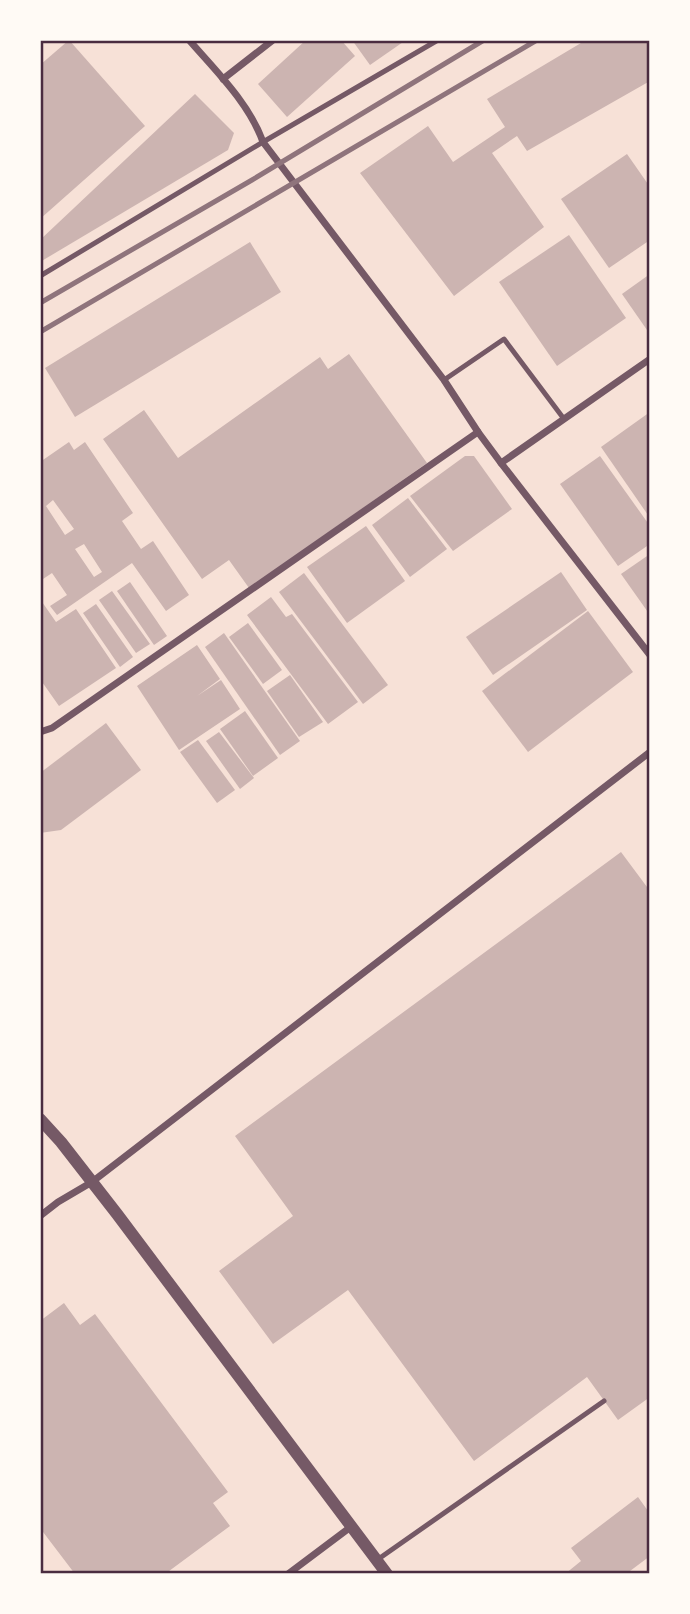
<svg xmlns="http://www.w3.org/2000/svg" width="690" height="1614" font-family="Lora,serif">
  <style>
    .building { fill: #ccb4b1; fill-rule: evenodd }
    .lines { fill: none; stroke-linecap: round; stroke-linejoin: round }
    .service { stroke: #755966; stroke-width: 5 }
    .minor { stroke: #755966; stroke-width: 7 }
    .tertiary { stroke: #755966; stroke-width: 12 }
    .rail { stroke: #8f747c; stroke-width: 5 }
    .neatline { fill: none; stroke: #4a2c40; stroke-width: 2.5 }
  </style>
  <rect width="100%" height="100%" fill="#f7e1d7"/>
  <!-- building -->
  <g class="building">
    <path d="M69,40L145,126L40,219V65Z"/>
    <path d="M306,40H341L355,56L287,117L258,84Z"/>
    <path d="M352,40H406L370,65Z"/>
    <path d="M586,40H650V81L527,151L517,136L492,153L544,227L454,296L360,173L428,126L453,162L505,127L487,99Z"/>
    <path d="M195,94L234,133L228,150L40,262V240Z"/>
    <path d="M627,154L650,187V240L609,268L561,199Z"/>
    <path d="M569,235L626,318L557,366L499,282Z"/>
    <path d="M250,242L281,292L75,417L45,368Z"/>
    <path d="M650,274V328L647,330L622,294Z"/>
    <path d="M349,354L427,463L249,588L229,560L202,579L103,439L144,410L178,458L320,357L328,369Z"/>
    <path d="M650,412V518L601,447Z"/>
    <path d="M69,442L74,450L85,442L133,513L122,521L141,549L153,541L189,595L166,611L132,563L57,615L50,606L67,595L52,573L40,581V462ZM53,500L74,529L65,535L46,506ZM84,544L102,572L94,577L75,549Z"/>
    <path d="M465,456H474L512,509L453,551L410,496Z"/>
    <path d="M600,456L650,526V544L618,566L560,484Z"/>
    <path d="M408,498L447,549L410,577L372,525Z"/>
    <path d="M366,526L405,581L347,623L307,567Z"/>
    <path d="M650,554V615L621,574Z"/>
    <path d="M561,572L587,610L493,675L466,637Z"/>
    <path d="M304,573L388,685L363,704L279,592Z"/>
    <path d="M130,582L167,636L154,645L117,591Z"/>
    <path d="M112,591L150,644L136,653L99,600Z"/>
    <path d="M271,597L286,617L292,614L358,702L328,724L247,615Z"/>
    <path d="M40,599L56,622L76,609L116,668L59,706L40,679Z"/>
    <path d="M96,604L133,657L120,667L83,613Z"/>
    <path d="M588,611L633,672L528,752L482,691Z"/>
    <path d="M248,623L282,670L263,684L229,637Z"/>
    <path d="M224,633L300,741L280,755L205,647Z"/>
    <path d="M197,645L220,679L197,696L221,680L240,709L179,750L137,686Z"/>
    <path d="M290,675L323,722L299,737L267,691Z"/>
    <path d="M245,711L278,758L253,776L220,729Z"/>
    <path d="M106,723L141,770L61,830L40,833V773Z"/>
    <path d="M219,732L254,778L240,789L206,741Z"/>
    <path d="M198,740L235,790L217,803L180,752Z"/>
    <path d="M621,852L650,891V1397L618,1420L587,1377L474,1461L348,1290L273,1344L219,1271L293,1216L235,1136Z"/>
    <path d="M64,1303L80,1325L95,1314L228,1492L213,1503L230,1526L165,1574H75L40,1528V1321Z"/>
    <path d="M638,1497L648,1511L650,1509V1556L626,1574H565L581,1561L571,1548Z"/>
  </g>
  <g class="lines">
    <!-- service -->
    <g class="service">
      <path d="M40,276L263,142L438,40"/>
      <path d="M444,380L504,339L564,419"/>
      <path d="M377,1560L604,1401"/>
    </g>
    <!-- minor -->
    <g class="minor">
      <path d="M189,40C216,71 249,103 263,142L444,380L478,432L501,463L650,655"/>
      <path d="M223,79L273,40"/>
      <path d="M501,463L650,359"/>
      <path d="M40,732L52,728L478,432"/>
      <path d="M40,1216L58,1202L92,1182L650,752"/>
      <path d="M288,1574L352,1526"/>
    </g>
    <!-- tertiary -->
    <path class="tertiary" d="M40,1119L61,1142L117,1214L387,1574"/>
    <!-- rail -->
    <g class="rail">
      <path d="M40,303L252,180L484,40"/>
      <path d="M40,332L537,40"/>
    </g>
  </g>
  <!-- border -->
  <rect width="690" height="1614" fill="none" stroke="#fffaf5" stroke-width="84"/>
  <rect x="42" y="42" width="606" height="1530" class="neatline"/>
</svg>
